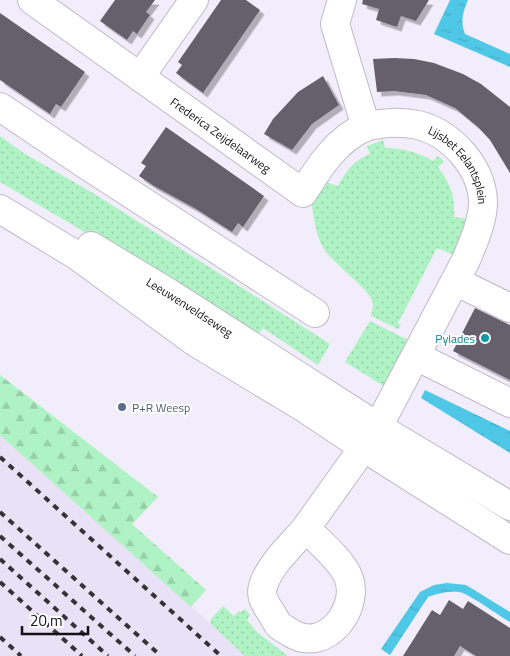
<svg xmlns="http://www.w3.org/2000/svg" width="510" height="656" font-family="'Titillium Web',sans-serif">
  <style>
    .built { fill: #e9e1f5 }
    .grass { fill: url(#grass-dots) }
    .forest { fill: url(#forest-firs) }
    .water { fill: url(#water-ripples) }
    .building { fill: #66616c; filter: url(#shadow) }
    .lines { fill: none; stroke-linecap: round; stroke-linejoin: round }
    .minor-casing { stroke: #bfbac7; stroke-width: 30 }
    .major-casing { stroke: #bfbac7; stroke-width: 30 }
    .minor { stroke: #fff; stroke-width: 28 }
    .major { stroke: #fff; stroke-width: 28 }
    .rail { stroke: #353338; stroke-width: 4; stroke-dasharray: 6 6; stroke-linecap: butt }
    .culture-dot { fill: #0f9aa8; stroke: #fff; stroke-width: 2 }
    .service-dot { fill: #5c6f8a; stroke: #fff; stroke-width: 2 }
    .labels { text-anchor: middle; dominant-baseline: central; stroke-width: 4; stroke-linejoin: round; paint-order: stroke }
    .street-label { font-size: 12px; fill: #141216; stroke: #fff }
    .culture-label { font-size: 12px; fill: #0d838f; stroke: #fff; text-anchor: end }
    .service-label { font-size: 12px; fill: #4e5e75; stroke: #fff; text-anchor: start }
  </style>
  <defs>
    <pattern id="grass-dots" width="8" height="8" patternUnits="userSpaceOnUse" patternTransform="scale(1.25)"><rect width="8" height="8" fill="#aff3c4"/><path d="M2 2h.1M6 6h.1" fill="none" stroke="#96cfa8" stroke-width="1.8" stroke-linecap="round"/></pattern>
    <pattern id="forest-firs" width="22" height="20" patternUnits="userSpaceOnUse" patternTransform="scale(1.25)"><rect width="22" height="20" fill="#aff3c4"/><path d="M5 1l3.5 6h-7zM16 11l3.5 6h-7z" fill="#96cfa8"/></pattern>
    <pattern id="water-ripples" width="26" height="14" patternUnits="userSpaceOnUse" patternTransform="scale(1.25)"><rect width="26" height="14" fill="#4fc8e7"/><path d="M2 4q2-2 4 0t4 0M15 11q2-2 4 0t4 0" fill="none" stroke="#44abc5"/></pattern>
    <filter id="shadow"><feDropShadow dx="4.5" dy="4.5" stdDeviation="0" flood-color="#0004"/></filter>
  </defs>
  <rect width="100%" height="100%" fill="#f2edfa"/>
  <!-- built -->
  <path class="built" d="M0,435L210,623L245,656H0Z"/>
  <!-- grass -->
  <g class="grass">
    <path d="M0,136L25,154L93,193L330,344L318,365L263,328L257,336L191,295L0,182Z"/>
    <path d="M383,140L385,148C403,148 417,152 433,161L438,156L444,161L438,167C451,185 455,195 454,217L468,219L454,255L437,248L398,323L401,325L398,329L371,316C372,312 373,308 373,304C371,289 334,265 324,249C315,235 314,216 311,200L319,193L323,181L338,186C345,172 354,160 370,154L367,146Z"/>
    <path d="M370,321L410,341L387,388L345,362Z"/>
    <path d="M223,606L234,616L239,611L241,612L245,609L250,615L247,620L257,632L288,656H245L210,623L211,622L210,620Z"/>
  </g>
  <!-- forest -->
  <path class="forest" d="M0,375L158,497L132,524L206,590L191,607L0,435Z"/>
  <!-- water -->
  <g class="water">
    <path d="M450,0H468C463,12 460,21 465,34L510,54V67L434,34Z"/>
    <path d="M425,390L510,431V453L421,398Z"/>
    <path d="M447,583L466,585L510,612V622C499,616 470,594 459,592C448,591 439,593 428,597L390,655L381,649L420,592L434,585Z"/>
  </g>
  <!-- building -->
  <g class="building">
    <path d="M115,0H155L146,12L150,15L137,34L133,31L127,40L100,21Z"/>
    <path d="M221,0H246L260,10L203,93L176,73L182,65L178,62Z"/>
    <path d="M363,0H429L416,21L401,16L397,27L376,20L379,9L362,4Z"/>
    <path d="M0,13L85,72L61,107L56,104L50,114L0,80Z"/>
    <path d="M394,58L414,59L434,63L463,74L481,84L510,107V173L490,140L479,128L455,108L426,95L394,91L377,92L373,59Z"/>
    <path d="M323,76L339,105L312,124L292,150L264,134L273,119L298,92Z"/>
    <path d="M166,127L264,196L243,227L238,223L232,232L196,209L154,186L139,176L146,166L141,163Z"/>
    <path d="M475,308L510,325V380L453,351Z"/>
    <path d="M449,600L463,609L468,601L510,628V656H476L460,646L454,656H403L432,610L440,615Z"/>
  </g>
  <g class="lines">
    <defs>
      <g id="minor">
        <path id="s1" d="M32,0L303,193C319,167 336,140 365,127C369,125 375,125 380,124C393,122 405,122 418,125C451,133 482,167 483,202C483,221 473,243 466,260L378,427L306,528C318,541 339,558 347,574C363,606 326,655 291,633C287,630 281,628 278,624C275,620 273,615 270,611C265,603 260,596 263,586C270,564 291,546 306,528"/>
        <path d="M342,0L335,24L366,127"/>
        <path d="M140,77L194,0"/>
        <path d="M0,107L85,164L315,313"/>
        <path d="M455,281L510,308"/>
        <path d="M416,356L510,403"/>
      </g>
      <g id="major">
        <path d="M0,209L76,255L195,342L306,409L363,447L510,540"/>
        <path id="s2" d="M91,246L169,293L378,427L510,506"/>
      </g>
    </defs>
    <!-- minor casing -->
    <use href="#minor" class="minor-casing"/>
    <!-- major casing -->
    <use href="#major" class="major-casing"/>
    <!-- minor -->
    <use href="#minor" class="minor"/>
    <!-- major -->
    <use href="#major" class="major"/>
    <!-- rail -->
    <g class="rail">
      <path d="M0,457L221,656"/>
      <path d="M0,512L161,656"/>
      <path d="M0,536L135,656"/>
      <path d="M0,559L108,656"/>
      <path d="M0,582L82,656"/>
      <path d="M0,637L21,656"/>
    </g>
  </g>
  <!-- markers -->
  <circle class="culture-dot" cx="485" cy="338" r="5"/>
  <circle class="service-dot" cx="122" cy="407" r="5"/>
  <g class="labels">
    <!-- street labels -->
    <g class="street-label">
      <text stroke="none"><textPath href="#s1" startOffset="232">Frederica Zeijdelaarweg</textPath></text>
      <text stroke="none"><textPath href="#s1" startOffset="539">Lijsbet Eelantsplein</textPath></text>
      <text stroke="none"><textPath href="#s2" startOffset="116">Leeuwenveldseweg</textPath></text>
    </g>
    <!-- culture labels -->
    <g class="culture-label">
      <text x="475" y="338">Pylades</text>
    </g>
    <!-- service labels -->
    <g class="service-label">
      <text x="132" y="407">P+R Weesp</text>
    </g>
  </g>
  <!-- scale -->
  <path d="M22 626v8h66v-8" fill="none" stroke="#141216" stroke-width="2.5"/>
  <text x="30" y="626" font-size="15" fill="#141216" stroke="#ffffff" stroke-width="4" paint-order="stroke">20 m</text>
</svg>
